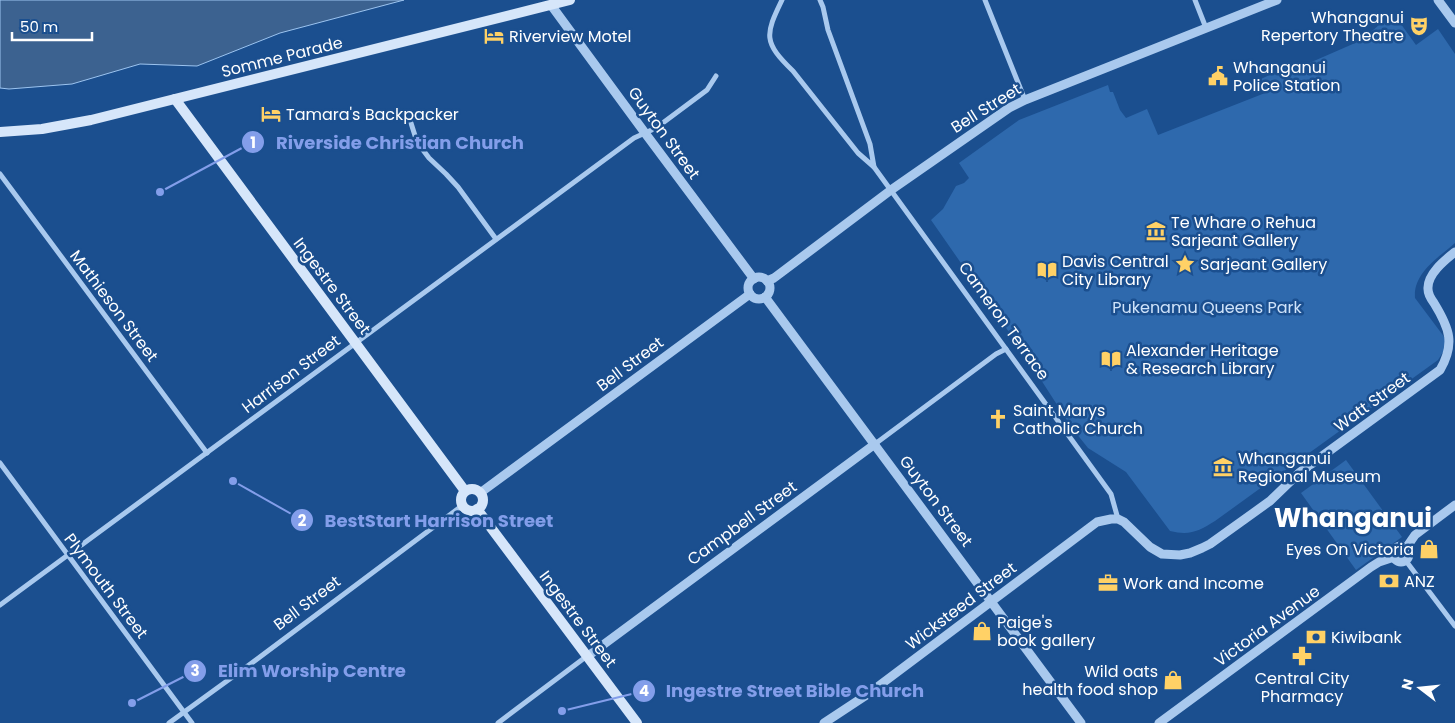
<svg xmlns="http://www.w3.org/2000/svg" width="1455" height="723" font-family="Poppins,sans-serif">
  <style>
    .green { fill: #2e69ad }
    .water { fill: #3c6290; stroke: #9cc4f0 }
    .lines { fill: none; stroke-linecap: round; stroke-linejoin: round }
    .minor { stroke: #a9c9ee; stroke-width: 5 }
    .tertiary { stroke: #a9c9ee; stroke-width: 9 }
    .secondary { stroke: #d6e6fa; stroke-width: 10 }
    .labels { text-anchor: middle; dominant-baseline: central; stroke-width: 5; stroke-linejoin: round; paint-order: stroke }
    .poi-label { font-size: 16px; fill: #fff; stroke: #1b4f8f; text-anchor: start }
    .street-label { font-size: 16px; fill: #fff; stroke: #1b4f8f }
    .park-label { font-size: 16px; fill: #cfe3fa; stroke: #1b4f8f }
    .town-label { font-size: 26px; font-weight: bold; fill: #fff; stroke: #1b4f8f }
    .leader { fill: none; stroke: #839eea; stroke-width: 2 }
    .callout-dot { fill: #839eea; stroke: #1b4f8f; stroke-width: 2 }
    .mark-label { font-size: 15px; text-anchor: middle; font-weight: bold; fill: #fff }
    .callout-label { font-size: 18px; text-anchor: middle; font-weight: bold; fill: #839eea; stroke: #1b4f8f; stroke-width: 5; stroke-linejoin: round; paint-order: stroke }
  </style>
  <rect width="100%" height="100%" fill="#1b4f8f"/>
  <!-- green -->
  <g class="green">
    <path d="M1389,16L1396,22L1398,20L1416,45L1438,29L1455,54V243C1438,258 1413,273 1415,298L1445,338V349L1438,360L1215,521C1199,531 1190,536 1170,531L1126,472L1088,448L1072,428L1025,355L931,220L943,209L956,186L964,183L969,178L959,163L1019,120L1108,85L1110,92H1113L1120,110L1126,118L1147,109L1158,135L1265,93L1261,79L1288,66L1307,64L1362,40Z"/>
    <path d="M1346,460L1402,537L1356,570L1301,493Z"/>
  </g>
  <!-- water -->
  <path class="water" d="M0,0H404L280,33L197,66L140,64L72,84L9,89L0,88Z"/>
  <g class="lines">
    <!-- minor -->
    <g class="minor">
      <path d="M782,0C765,35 763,42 793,71L858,153L874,167L870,144L828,30L823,7L820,0"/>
      <path d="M985,0L1025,100"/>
      <path d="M1195,0L1206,28"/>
      <path d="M411,123L417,142L429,158L446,174L458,187L496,239"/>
      <path d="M874,167L1111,494L1118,519"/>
      <path d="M0,174L207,453"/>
      <path d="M875,444L996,354L1006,349"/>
      <path d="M0,463L192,723"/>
      <path d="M1406,561L1455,626"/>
      <path d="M0,605L634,138L656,128L707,90L716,76"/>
      <path d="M169,723L249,665L463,505"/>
      <path d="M498,723L587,656"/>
    </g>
    <!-- tertiary -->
    <g class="tertiary">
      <path d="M1438,0L1455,23"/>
      <path d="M551,5L645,133L754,279"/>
      <circle cx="759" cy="288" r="11"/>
      <path d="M767,281L774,278L891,190L1009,108L1025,100L1277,0"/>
      <path d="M765,297L1081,723"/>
      <path d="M480,493L750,294"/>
      <circle cx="1401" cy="554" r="8"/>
      <path d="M1406,548L1415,535L1455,505"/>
      <path d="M588,656L875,444"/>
      <path d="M824,723L868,694L1097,522L1111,519H1118L1124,522L1150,547L1162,554L1180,555L1190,553L1202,548L1210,544L1270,501L1299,473L1440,370C1455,344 1450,329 1434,303C1431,299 1428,294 1428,289C1427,274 1445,260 1455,252"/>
      <path d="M1159,723L1371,567L1379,562L1394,557"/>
    </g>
    <!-- secondary -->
    <g class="secondary">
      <path d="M175,99L465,491"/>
      <path d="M0,132L42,129L91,120L570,0"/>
      <circle cx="472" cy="500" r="11"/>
      <path d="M477,509L637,723"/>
    </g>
  </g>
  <!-- icons -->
  <defs>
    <symbol id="theatre-bare" viewBox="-9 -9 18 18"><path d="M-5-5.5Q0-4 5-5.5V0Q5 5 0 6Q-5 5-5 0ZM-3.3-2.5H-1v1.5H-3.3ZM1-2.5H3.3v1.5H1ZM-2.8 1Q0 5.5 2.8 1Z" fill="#ffd166" stroke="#1b4f8f" stroke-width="2.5" paint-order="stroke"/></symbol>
    <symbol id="hotel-bare" viewBox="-9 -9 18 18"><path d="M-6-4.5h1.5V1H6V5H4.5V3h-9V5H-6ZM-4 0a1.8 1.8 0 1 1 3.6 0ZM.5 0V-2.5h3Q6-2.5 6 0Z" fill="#ffd166" stroke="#1b4f8f" stroke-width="2.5" paint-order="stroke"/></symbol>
    <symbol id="civic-bare" viewBox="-9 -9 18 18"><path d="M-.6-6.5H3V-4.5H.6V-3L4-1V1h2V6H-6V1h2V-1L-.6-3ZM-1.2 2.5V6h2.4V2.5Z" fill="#ffd166" stroke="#1b4f8f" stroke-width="2.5" paint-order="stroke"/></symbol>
    <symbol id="museum-bare" viewBox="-9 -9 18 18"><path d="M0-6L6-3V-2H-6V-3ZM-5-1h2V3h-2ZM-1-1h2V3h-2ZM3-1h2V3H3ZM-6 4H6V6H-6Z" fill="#ffd166" stroke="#1b4f8f" stroke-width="2.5" paint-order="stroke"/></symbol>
    <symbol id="sight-bare" viewBox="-9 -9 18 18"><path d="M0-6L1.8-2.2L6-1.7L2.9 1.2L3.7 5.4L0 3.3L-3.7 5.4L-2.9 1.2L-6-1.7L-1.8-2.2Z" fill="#ffd166" stroke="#1b4f8f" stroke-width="2.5" paint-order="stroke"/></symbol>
    <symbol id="library-bare" viewBox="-9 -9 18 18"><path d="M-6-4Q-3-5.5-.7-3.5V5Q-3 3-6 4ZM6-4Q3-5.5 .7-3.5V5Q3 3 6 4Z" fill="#ffd166" stroke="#1b4f8f" stroke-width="2.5" paint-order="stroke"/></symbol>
    <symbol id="church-bare" viewBox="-9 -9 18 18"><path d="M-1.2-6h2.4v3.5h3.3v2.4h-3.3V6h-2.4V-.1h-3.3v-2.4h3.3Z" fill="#ffd166" stroke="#1b4f8f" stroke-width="2.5" paint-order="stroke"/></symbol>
    <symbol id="shop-bare" viewBox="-9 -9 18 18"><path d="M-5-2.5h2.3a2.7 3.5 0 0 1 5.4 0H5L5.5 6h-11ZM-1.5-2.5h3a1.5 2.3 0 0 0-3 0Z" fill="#ffd166" stroke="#1b4f8f" stroke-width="2.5" paint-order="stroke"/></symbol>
    <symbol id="bank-bare" viewBox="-9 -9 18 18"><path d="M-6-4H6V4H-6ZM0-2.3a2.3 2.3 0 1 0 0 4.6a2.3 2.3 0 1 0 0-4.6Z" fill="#ffd166" stroke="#1b4f8f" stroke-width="2.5" paint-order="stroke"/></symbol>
    <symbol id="office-bare" viewBox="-9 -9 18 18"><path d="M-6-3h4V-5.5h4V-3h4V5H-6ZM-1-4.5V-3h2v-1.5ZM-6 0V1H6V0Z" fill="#ffd166" stroke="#1b4f8f" stroke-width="2.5" paint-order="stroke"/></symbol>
    <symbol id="pharmacy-bare" viewBox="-9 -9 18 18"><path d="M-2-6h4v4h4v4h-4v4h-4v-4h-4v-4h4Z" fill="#ffd166" stroke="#1b4f8f" stroke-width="2.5" paint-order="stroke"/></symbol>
  </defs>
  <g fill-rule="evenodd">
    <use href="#theatre-bare" x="1405" y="12" width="28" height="28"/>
    <use href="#hotel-bare" x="480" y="22" width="28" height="28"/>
    <use href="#civic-bare" x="1204" y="62" width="28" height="28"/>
    <use href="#hotel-bare" x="257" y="100" width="28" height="28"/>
    <use href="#museum-bare" x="1142" y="217" width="28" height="28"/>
    <use href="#sight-bare" x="1171" y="250" width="28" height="28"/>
    <use href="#library-bare" x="1033" y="256" width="28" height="28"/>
    <use href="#library-bare" x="1097" y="345" width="28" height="28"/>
    <use href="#church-bare" x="984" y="405" width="28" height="28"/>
    <use href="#museum-bare" x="1209" y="453" width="28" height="28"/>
    <use href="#shop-bare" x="1415" y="535" width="28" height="28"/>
    <use href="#bank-bare" x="1375" y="567" width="28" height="28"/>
    <use href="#office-bare" x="1094" y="569" width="28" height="28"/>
    <use href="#shop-bare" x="968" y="617" width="28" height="28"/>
    <use href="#bank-bare" x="1302" y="623" width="28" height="28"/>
    <use href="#pharmacy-bare" x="1288" y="642" width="28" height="28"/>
    <use href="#shop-bare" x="1159" y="666" width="28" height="28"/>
  </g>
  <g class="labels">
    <!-- poi labels -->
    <g class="poi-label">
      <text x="1404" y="17" text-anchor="end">Whanganui<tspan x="1404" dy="18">Repertory Theatre</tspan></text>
      <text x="509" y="36">Riverview Motel</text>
      <text x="1233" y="67">Whanganui<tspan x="1233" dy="18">Police Station</tspan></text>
      <text x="286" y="114">Tamara's Backpacker</text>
      <text x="1171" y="222">Te Whare o Rehua<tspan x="1171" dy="18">Sarjeant Gallery</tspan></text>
      <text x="1062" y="261">Davis Central<tspan x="1062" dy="18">City Library</tspan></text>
      <text x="1200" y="264">Sarjeant Gallery</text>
      <text x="1126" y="350">Alexander Heritage<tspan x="1126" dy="18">&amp; Research Library</tspan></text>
      <text x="1013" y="410">Saint Marys<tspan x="1013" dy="18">Catholic Church</tspan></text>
      <text x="1238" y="458">Whanganui<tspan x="1238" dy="18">Regional Museum</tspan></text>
      <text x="1414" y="549" text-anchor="end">Eyes On Victoria</text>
      <text x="1404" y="581">ANZ</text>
      <text x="1123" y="583">Work and Income</text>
      <text x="997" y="622">Paige's<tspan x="997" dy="18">book gallery</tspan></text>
      <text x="1331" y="637">Kiwibank</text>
      <text x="1158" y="671" text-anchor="end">Wild oats<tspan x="1158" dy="18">health food shop</tspan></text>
      <text x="1302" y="678" text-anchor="middle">Central City<tspan x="1302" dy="18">Pharmacy</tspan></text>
    </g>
    <!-- street labels -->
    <g class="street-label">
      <text transform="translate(282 57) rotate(-14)">Somme Parade</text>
      <text transform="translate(986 108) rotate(-32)">Bell Street</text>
      <text transform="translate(664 133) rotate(54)">Guyton Street</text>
      <text transform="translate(332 286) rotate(53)">Ingestre Street</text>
      <text transform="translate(114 306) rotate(53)">Mathieson Street</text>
      <text transform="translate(1004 321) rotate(54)">Cameron Terrace</text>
      <text transform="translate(630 364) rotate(-37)">Bell Street</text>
      <text transform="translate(291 374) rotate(-37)">Harrison Street</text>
      <text transform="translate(1372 402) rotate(-36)">Watt Street</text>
      <text transform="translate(936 501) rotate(53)">Guyton Street</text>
      <text transform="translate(742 523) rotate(-36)">Campbell Street</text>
      <text transform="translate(106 586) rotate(53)">Plymouth Street</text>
      <text transform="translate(307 603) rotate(-37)">Bell Street</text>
      <text transform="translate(961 606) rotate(-37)">Wicksteed Street</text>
      <text transform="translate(578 619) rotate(53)">Ingestre Street</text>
      <text transform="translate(1267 626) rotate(-36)">Victoria Avenue</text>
    </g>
    <!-- park labels -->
    <g class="park-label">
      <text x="1207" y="307">Pukenamu Queens Park</text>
    </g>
    <!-- town labels -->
    <g class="town-label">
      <text x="1353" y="518">Whanganui</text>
    </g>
  </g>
  <!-- callouts -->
  <path class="leader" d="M160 192L253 142M233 481L302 520M132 703L195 671M562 711L644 691"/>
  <g class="callout-dot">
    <circle cx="160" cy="192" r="5"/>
    <circle cx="233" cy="481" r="5"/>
    <circle cx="132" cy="703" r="5"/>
    <circle cx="562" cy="711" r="5"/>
    <circle cx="253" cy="142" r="12"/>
    <circle cx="302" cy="520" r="12"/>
    <circle cx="195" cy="671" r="12"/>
    <circle cx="644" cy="691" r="12"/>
  </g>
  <g class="mark-label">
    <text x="253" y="148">1</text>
    <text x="302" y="526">2</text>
    <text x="195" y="676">3</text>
    <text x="644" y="696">4</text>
  </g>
  <g class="callout-label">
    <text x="400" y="149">Riverside Christian Church</text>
    <text x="439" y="527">BestStart Harrison Street</text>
    <text x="312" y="677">Elim Worship Centre</text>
    <text x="795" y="697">Ingestre Street Bible Church</text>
  </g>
  <!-- north arrow -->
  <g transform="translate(1420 688) rotate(286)" stroke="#1b4f8f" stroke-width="4" paint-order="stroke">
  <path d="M0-4L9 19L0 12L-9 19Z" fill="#ffffff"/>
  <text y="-8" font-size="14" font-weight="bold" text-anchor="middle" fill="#ffffff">N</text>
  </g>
  <!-- scale -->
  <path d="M12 32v8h80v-8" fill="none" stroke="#ffffff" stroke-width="2.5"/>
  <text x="20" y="32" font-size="15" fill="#ffffff" stroke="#1b4f8f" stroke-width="4" paint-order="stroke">50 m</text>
</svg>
